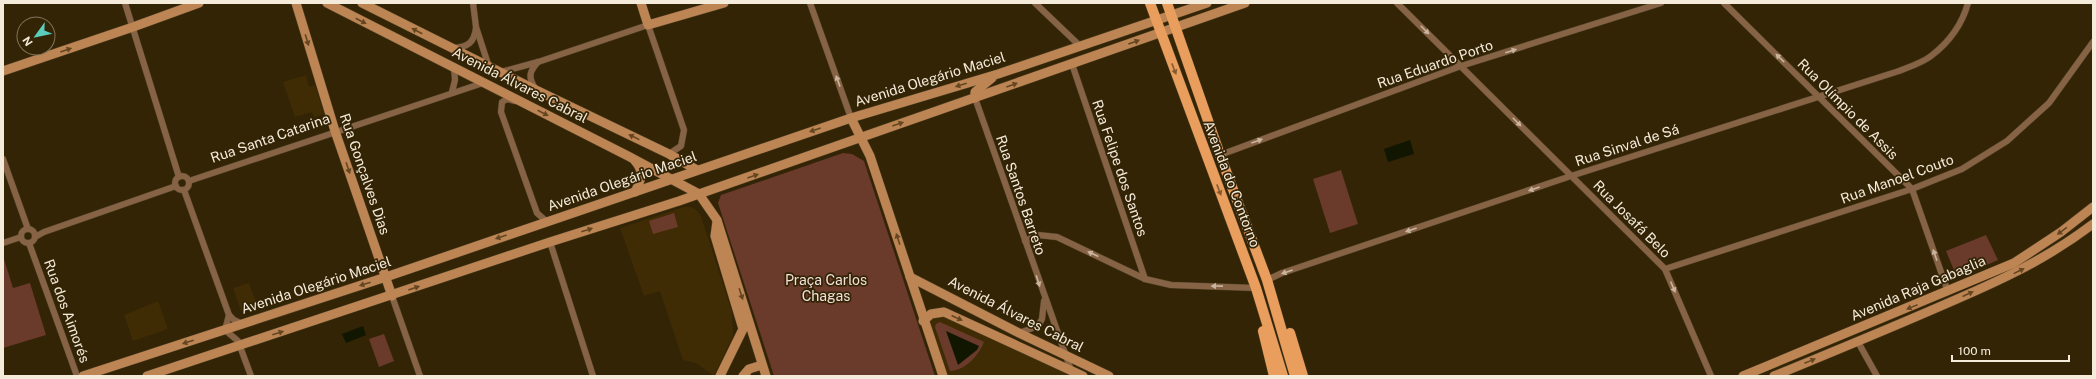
<svg xmlns="http://www.w3.org/2000/svg" width="2096" height="379" font-family="'Public Sans',sans-serif">
  <style>
    .built { fill: #3f2c04 }
    .green { fill: #6a3a2a }
    .water { fill: #101600 }
    .lines { fill: none; stroke-linecap: round; stroke-linejoin: round }
    .street-casing { stroke: #4e4024; stroke-width: 7 }
    .secondary-casing { stroke: #4e4024; stroke-width: 10 }
    .primary-casing { stroke: #4e4024; stroke-width: 11 }
    .street { stroke: #876346; stroke-width: 6 }
    .secondary { stroke: #be8554; stroke-width: 9 }
    .primary { stroke: #e99e5e; stroke-width: 10 }
    .oneway { fill: #644621 }
    .oneway2 { fill: #c9b59f }
    .oneway3 { fill: #855b2e }
    .labels { text-anchor: middle; dominant-baseline: central; stroke-width: 3.5; stroke-linejoin: round; paint-order: stroke }
    .street-label { font-size: 14px; fill: #f5ebda; stroke: #332406 }
    .park-label { font-size: 14px; fill: #f2e0d9; stroke: #332406 }
  </style>
  <rect width="100%" height="100%" fill="#332406"/>
  <!-- built -->
  <g class="built">
    <path d="M306,75L309,87L315,85L324,114L314,117L312,112L295,117L283,82Z"/>
    <path d="M684,207H691L696,210L701,216L732,312L733,336L714,376L696,363L683,360L660,291L644,296L620,228Z"/>
    <path d="M249,283L257,305L241,311L233,288Z"/>
    <path d="M158,301L168,329L133,341L124,315Z"/>
    <path d="M937,312L1084,376H943L923,321Z"/>
  </g>
  <!-- green -->
  <g class="green">
    <path d="M843,153L852,154L864,161L935,376H774L718,203L721,195Z"/>
    <path d="M1341,170L1358,224L1330,233L1313,179Z"/>
    <path d="M674,213L678,227L653,234L649,221Z"/>
    <path d="M1986,235L1998,260L1966,274L1956,275L1946,251Z"/>
    <path d="M3,256L13,288L30,283L46,335L3,348Z"/>
    <path d="M940,322L984,342C978,356 966,370 950,371L935,327L936,324Z"/>
    <path d="M384,334L394,361L379,367L369,339Z"/>
  </g>
  <!-- water -->
  <g class="water">
    <path d="M1410,140L1414,154L1388,162L1384,149Z"/>
    <path d="M363,326L366,335L346,343L342,334Z"/>
    <path d="M946,331L979,346L977,350L958,365Z"/>
  </g>
  <g class="lines">
    <defs>
      <g id="street">
        <path d="M125,3L179,177"/>
        <path d="M473,3L476,27L489,67"/>
        <path d="M810,3L851,118"/>
        <path d="M1035,3L1080,46"/>
        <path d="M1397,3L1665,269L1711,376"/>
        <path d="M1724,3L1912,189L1948,292"/>
        <path d="M453,48C468,47 474,43 476,28"/>
        <path d="M1072,64L1145,279"/>
        <path d="M501,72L538,62L648,25L684,130L681,146L669,154"/>
        <path d="M535,88C528,77 529,72 538,62"/>
        <path d="M452,92L455,80L454,68"/>
        <path d="M975,98L1071,370"/>
        <path d="M515,101L507,99L502,102L501,112L537,213L546,221"/>
        <path d="M1220,155L1461,66L1661,3"/>
        <path d="M3,159L28,229"/>
        <circle cx="182" cy="183" r="7"/>
        <path d="M189,181L483,83"/>
        <path d="M184,190L229,315L234,320L242,324"/>
        <circle cx="28" cy="236" r="7"/>
        <path d="M35,237L44,232L176,186"/>
        <path d="M1025,241L1038,235L1057,237L1145,279L1171,285L1256,288"/>
        <path d="M550,242L593,376"/>
        <path d="M3,243L21,237"/>
        <path d="M29,243L77,376"/>
        <path d="M1665,269L1912,189L1962,169L2007,141L2049,103L2093,42"/>
        <path d="M1267,280L1282,273L1571,176L1899,71C1909,67 1922,63 1931,56C1948,43 1962,25 1968,3"/>
        <path d="M392,296L420,376"/>
        <path d="M229,315L225,330L238,341L251,376"/>
        <path d="M1019,333L1038,326L1042,319L1044,301"/>
        <path d="M1858,342L1877,376"/>
      </g>
      <g id="secondary">
        <path d="M296,3L335,131L392,296"/>
        <path d="M327,3L628,156L699,194L717,220L766,376"/>
        <path d="M362,3L536,90L669,154L697,170"/>
        <path d="M641,3L648,25L724,3"/>
        <path d="M3,71L133,27L199,3"/>
        <path d="M975,98V92L992,78"/>
        <path d="M851,118L870,156L943,376"/>
        <path d="M635,192C641,180 645,172 635,161"/>
        <path d="M717,221L715,236L743,329L720,376"/>
        <path d="M910,277L1019,333L1109,376"/>
        <path d="M923,321L931,314L944,312L1083,376"/>
        <path d="M83,376L386,277L851,118L998,74L1207,3"/>
        <path d="M147,376L550,242L679,201L1245,3"/>
        <path d="M743,376L749,369L762,365"/>
        <path d="M1743,376L2014,263L2061,232L2093,207"/>
        <path d="M1774,376C1830,353 1886,330 1941,306C1997,282 2044,261 2093,224"/>
      </g>
      <g id="primary">
        <path d="M1150,3L1256,288L1283,376"/>
        <path d="M1167,3L1220,155L1267,280L1295,376"/>
        <path d="M1263,331L1274,376"/>
        <path d="M1290,333L1303,376"/>
      </g>
    </defs>
    <!-- street casing -->
    <use href="#street" class="street-casing"/>
    <!-- secondary casing -->
    <use href="#secondary" class="secondary-casing"/>
    <!-- primary casing -->
    <use href="#primary" class="primary-casing"/>
    <!-- street -->
    <use href="#street" class="street"/>
    <!-- secondary -->
    <use href="#secondary" class="secondary"/>
    <!-- primary -->
    <use href="#primary" class="primary"/>
  </g>
  <!-- one-way arrows -->
  <defs><path id="oneway-solid" d="M-6-.8H1V-3.2L6.5 0L1 3.2V.8H-6Z"/></defs>
  <g class="oneway">
    <use href="#oneway-solid" transform="translate(361 21) rotate(27)"/>
    <use href="#oneway-solid" transform="translate(417 31) rotate(-153)"/>
    <use href="#oneway-solid" transform="translate(307 40) rotate(73)"/>
    <use href="#oneway-solid" transform="translate(1134 42) rotate(-20)"/>
    <use href="#oneway-solid" transform="translate(66 50) rotate(-19)"/>
    <use href="#oneway-solid" transform="translate(961 85) rotate(163)"/>
    <use href="#oneway-solid" transform="translate(1012 85) rotate(-20)"/>
    <use href="#oneway-solid" transform="translate(543 113) rotate(27)"/>
    <use href="#oneway-solid" transform="translate(898 124) rotate(-19)"/>
    <use href="#oneway-solid" transform="translate(815 130) rotate(161)"/>
    <use href="#oneway-solid" transform="translate(634 137) rotate(-154)"/>
    <use href="#oneway-solid" transform="translate(348 168) rotate(71)"/>
    <use href="#oneway-solid" transform="translate(753 176) rotate(-19)"/>
    <use href="#oneway-solid" transform="translate(587 230) rotate(-17)"/>
    <use href="#oneway-solid" transform="translate(2062 231) rotate(144)"/>
    <use href="#oneway-solid" transform="translate(501 237) rotate(161)"/>
    <use href="#oneway-solid" transform="translate(898 239) rotate(-108)"/>
    <use href="#oneway-solid" transform="translate(2019 271) rotate(-26)"/>
    <use href="#oneway-solid" transform="translate(365 284) rotate(162)"/>
    <use href="#oneway-solid" transform="translate(414 288) rotate(-19)"/>
    <use href="#oneway-solid" transform="translate(741 294) rotate(72)"/>
    <use href="#oneway-solid" transform="translate(1968 294) rotate(-24)"/>
    <use href="#oneway-solid" transform="translate(1912 307) rotate(158)"/>
    <use href="#oneway-solid" transform="translate(957 318) rotate(25)"/>
    <use href="#oneway-solid" transform="translate(278 333) rotate(-18)"/>
    <use href="#oneway-solid" transform="translate(188 342) rotate(162)"/>
    <use href="#oneway-solid" transform="translate(1810 361) rotate(-22)"/>
  </g>
  <g class="oneway2">
    <use href="#oneway-solid" transform="translate(1425 30) rotate(45)"/>
    <use href="#oneway-solid" transform="translate(1511 51) rotate(-18)"/>
    <use href="#oneway-solid" transform="translate(1780 58) rotate(-136)"/>
    <use href="#oneway-solid" transform="translate(838 81) rotate(-110)"/>
    <use href="#oneway-solid" transform="translate(1517 122) rotate(45)"/>
    <use href="#oneway-solid" transform="translate(1257 141) rotate(-20)"/>
    <use href="#oneway-solid" transform="translate(1534 189) rotate(161)"/>
    <use href="#oneway-solid" transform="translate(1411 230) rotate(161)"/>
    <use href="#oneway-solid" transform="translate(1093 254) rotate(-155)"/>
    <use href="#oneway-solid" transform="translate(1935 255) rotate(-109)"/>
    <use href="#oneway-solid" transform="translate(1287 272) rotate(161)"/>
    <use href="#oneway-solid" transform="translate(1038 281) rotate(72)"/>
    <use href="#oneway-solid" transform="translate(1217 286) rotate(-179)"/>
    <use href="#oneway-solid" transform="translate(1673 287) rotate(67)"/>
  </g>
  <g class="oneway3">
    <use href="#oneway-solid" transform="translate(1174 69) rotate(69)"/>
    <use href="#oneway-solid" transform="translate(1219 190) rotate(69)"/>
  </g>
  <g class="labels">
    <!-- street labels -->
    <g class="street-label">
      <text transform="translate(1435 64) rotate(-19)">Rua Eduardo Porto</text>
      <text transform="translate(930 79) rotate(-17)">Avenida Olegário Maciel</text>
      <text transform="translate(520 85) rotate(27)">Avenida Álvares Cabral</text>
      <text transform="translate(1848 109) rotate(45)">Rua Olímpio de Assis</text>
      <text transform="translate(270 138) rotate(-19)">Rua Santa Catarina</text>
      <text transform="translate(1627 145) rotate(-18)">Rua Sinval de Sá</text>
      <text transform="translate(1120 168) rotate(71)">Rua Felipe dos Santos</text>
      <text transform="translate(365 174) rotate(71)">Rua Gonçalves Dias</text>
      <text transform="translate(1897 179) rotate(-20)">Rua Manoel Couto</text>
      <text transform="translate(622 181) rotate(-19)">Avenida Olegário Maciel</text>
      <text transform="translate(1232 184) rotate(69)">Avenida do Contorno</text>
      <text transform="translate(1021 195) rotate(71)">Rua Santos Barreto</text>
      <text transform="translate(1632 219) rotate(45)">Rua Josafá Belo</text>
      <text transform="translate(316 285) rotate(-18)">Avenida Olegário Maciel</text>
      <text transform="translate(1918 288) rotate(-23)">Avenida Raja Gabaglia</text>
      <text transform="translate(67 311) rotate(70)">Rua dos Aimorés</text>
      <text transform="translate(1016 314) rotate(27)">Avenida Álvares Cabral</text>
    </g>
    <!-- park labels -->
    <g class="park-label">
      <text x="826" y="280">Praça Carlos<tspan x="826" dy="16">Chagas</tspan></text>
    </g>
  </g>
  <!-- border -->
  <rect width="2096" height="379" fill="none" stroke="#f5ebda" stroke-width="8"/>
  <!-- north arrow -->
  <g transform="translate(36 36) rotate(237)"><circle r="19" fill="#332406" stroke="#81745b"/>
  <path d="M0-3L7 15L0 10L-7 15Z" fill="#5acebc"/>
  <text y="-6" font-size="11" font-weight="bold" text-anchor="middle" fill="#f5ebda">N</text>
  </g>
  <!-- scale -->
  <path d="M1952 355v6h117v-6" fill="none" stroke="#f5ebda" stroke-width="2"/>
  <text x="1958" y="355" font-size="12" fill="#f5ebda" stroke="#332406" stroke-width="3" paint-order="stroke">100 m</text>
</svg>
